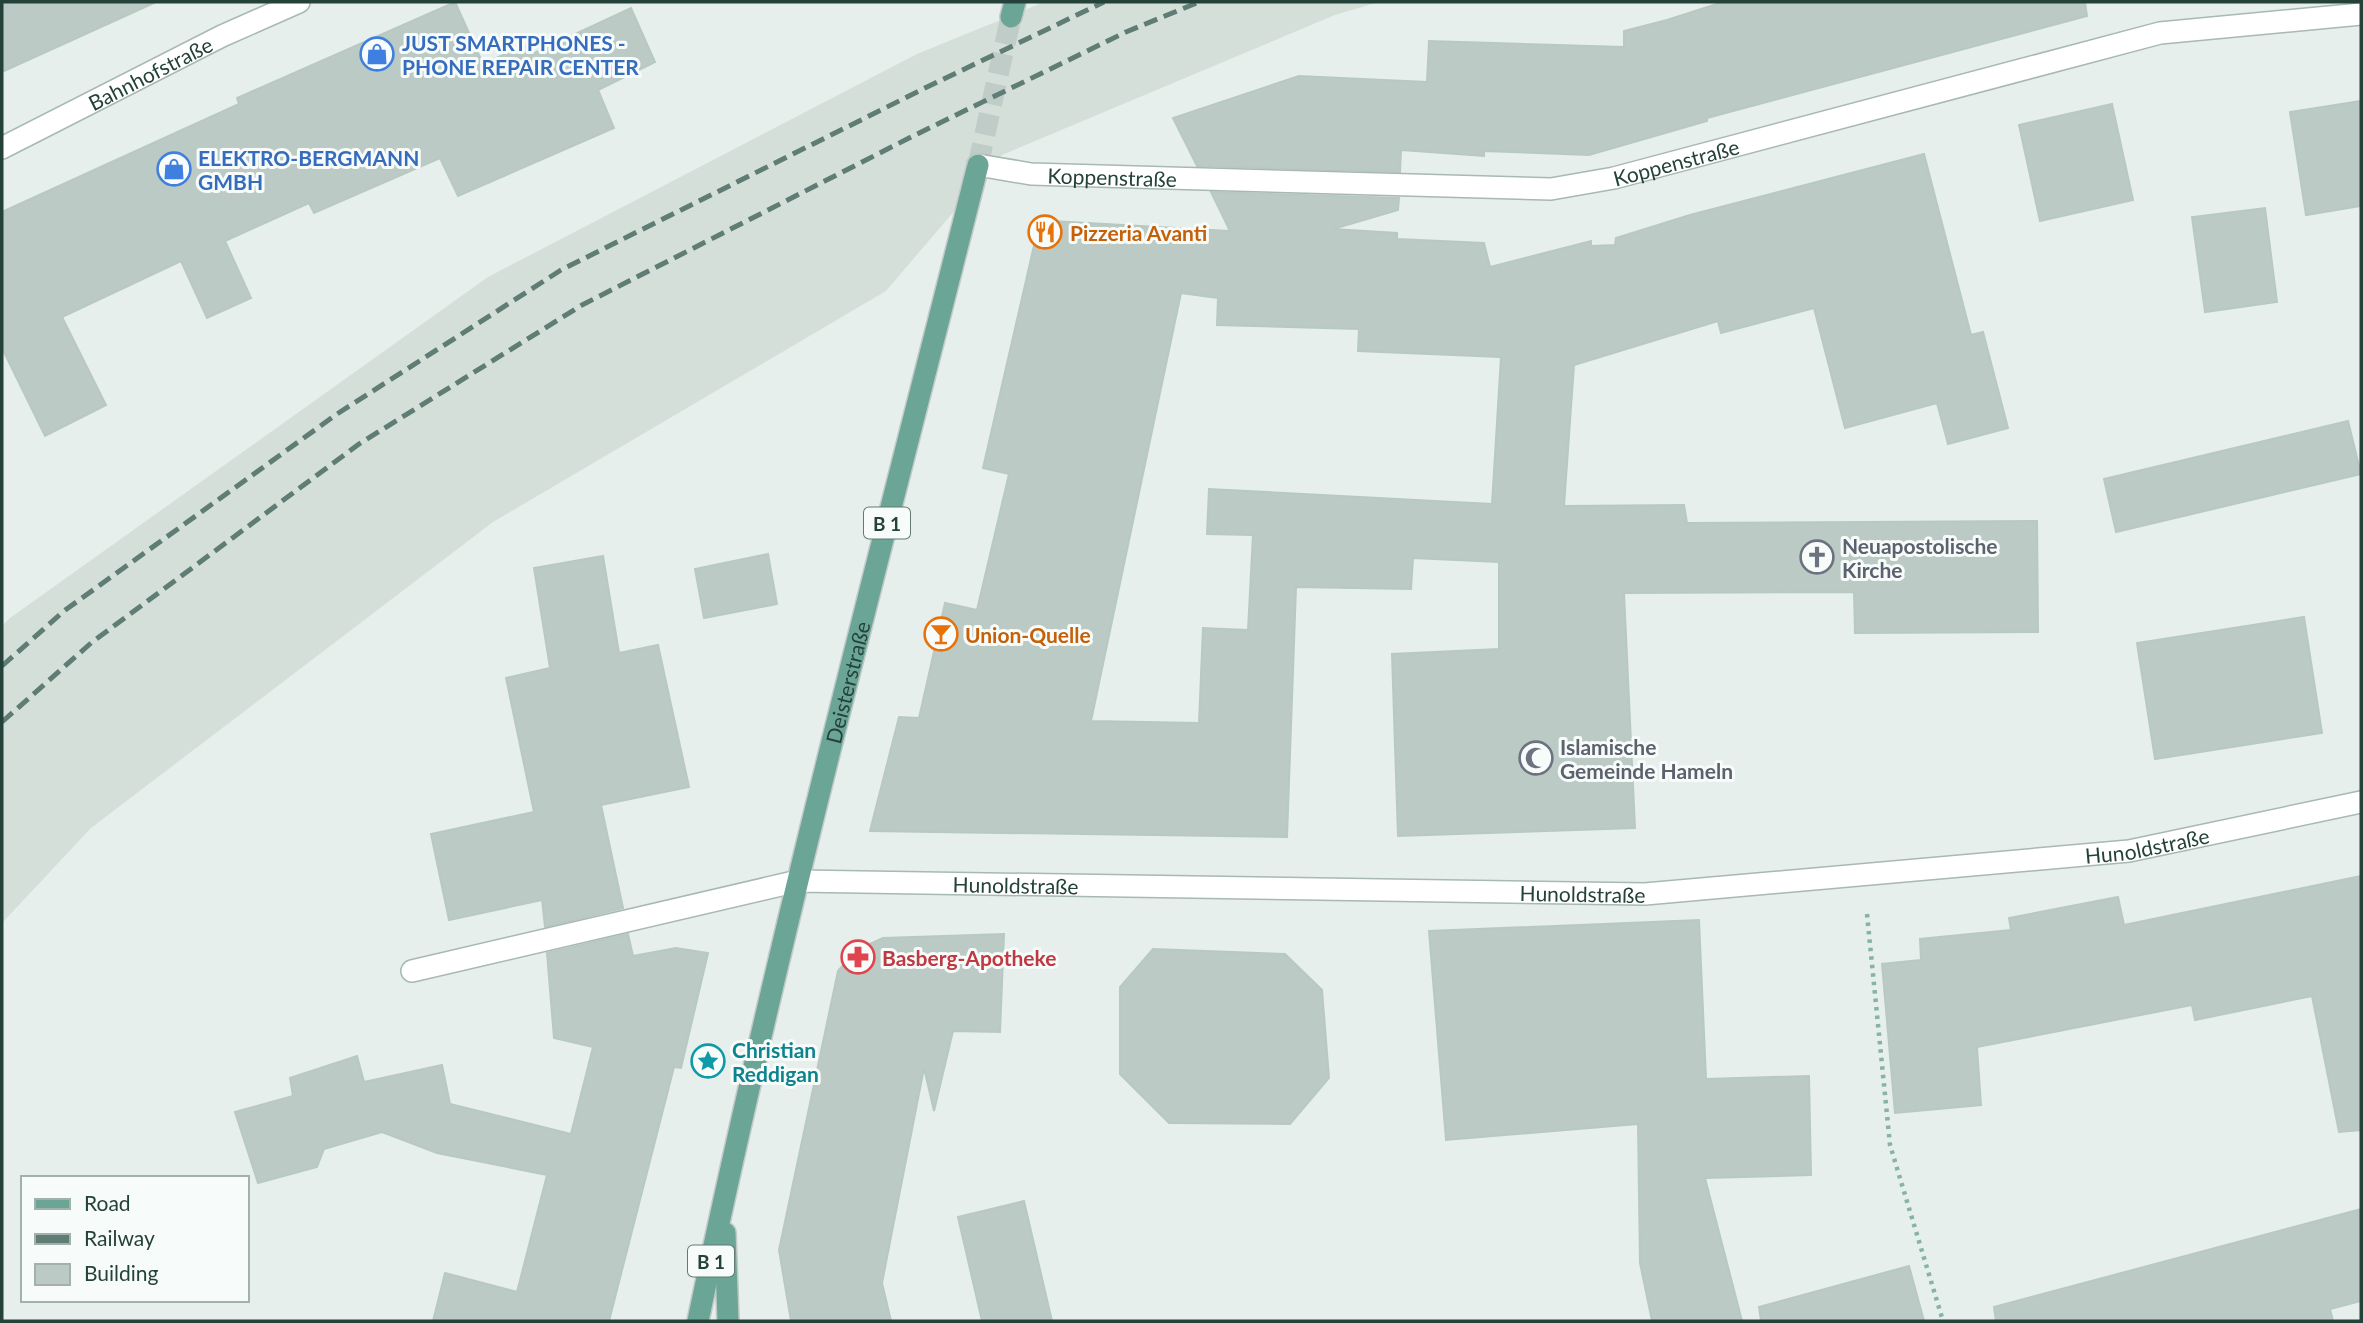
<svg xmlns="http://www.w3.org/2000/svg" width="2363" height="1323" font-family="Lato,sans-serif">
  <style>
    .built { fill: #d4dfda }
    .building { fill: #bbcac4; stroke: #b8c9c2; stroke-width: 2; fill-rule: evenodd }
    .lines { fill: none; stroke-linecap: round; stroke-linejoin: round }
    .major-tunnel { stroke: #bfccc8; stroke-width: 21; stroke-dasharray: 21 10; stroke-linecap: butt }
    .minor-casing { stroke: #a8b8b2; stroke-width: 24 }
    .major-casing { stroke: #c2cac8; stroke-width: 24 }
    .path { stroke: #86b3a5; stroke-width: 4.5; stroke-dasharray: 3.5 5; stroke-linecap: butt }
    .minor { stroke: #fff; stroke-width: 21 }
    .major { stroke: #6aa596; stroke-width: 21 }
    .rail { stroke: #5f7d75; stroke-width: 5; stroke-dasharray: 14 7; stroke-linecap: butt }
    .labels { text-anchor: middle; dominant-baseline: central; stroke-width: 6; stroke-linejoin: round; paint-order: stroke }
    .shield { fill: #f7fbf9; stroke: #637a73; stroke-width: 2 }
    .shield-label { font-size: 19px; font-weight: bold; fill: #24423a }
    .shop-label { font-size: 21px; font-weight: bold; fill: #366cbe; stroke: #f7fbf9; text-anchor: start }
    .street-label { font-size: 21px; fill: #24423a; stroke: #f7fbf9 }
    .food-label { font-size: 21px; font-weight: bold; fill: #c56008; stroke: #f7fbf9; text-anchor: start }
    .worship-label { font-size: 21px; font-weight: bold; fill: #5b616d; stroke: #f7fbf9; text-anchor: start }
    .health-label { font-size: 21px; font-weight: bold; fill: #be3a42; stroke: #f7fbf9; text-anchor: start }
    .culture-label { font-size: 21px; font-weight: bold; fill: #0d838f; stroke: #f7fbf9; text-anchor: start }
  </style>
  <rect width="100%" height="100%" fill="#e6efeb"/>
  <!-- built -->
  <path class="built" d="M1044,2H1379L1335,15L1002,155L886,291L493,522L91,828L2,923V626L10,618L488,277L917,54Z"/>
  <!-- building -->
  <g class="building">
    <path d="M2,2H156L2,72Z"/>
    <path d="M455,2L483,64L525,45L530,55L631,8L655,62L598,90L614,128L458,196L440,158L314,213L309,203L225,241L251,298L207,318L181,261L62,317L106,405L45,436L2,348V212L239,104L237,98Z"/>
    <path d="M1723,2H2085L2087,16L1707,118V121L1589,155L1484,151V156L1401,150L1400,172L1197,166L1173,118L1299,76L1427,82L1429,41L1624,47V31L1667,20Z"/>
    <path d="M2361,101V206L2306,215L2290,112Z"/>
    <path d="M2112,104L2133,200L2040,221L2019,125Z"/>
    <path d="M1924,154L1971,335L1983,332L2008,428L1948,444L1937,403L1845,428L1814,308L1721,333L1718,321L1574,365L1564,506L1684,505L1687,523L2037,521L2038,632L1855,633L1854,592L1624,593L1635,828L1398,836L1392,654L1499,649V562L1413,558L1411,589L1296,587L1287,837L870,831L899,717L919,718L945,603L977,610L1009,474L983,468L1036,237L1052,221L1230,231L1211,192L1399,198L1398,210L1333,229L1397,233V239L1484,243L1490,267L1591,241V246L1615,245L1616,238L1690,215ZM1181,293L1218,298L1217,325L1359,329L1358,351L1501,357L1492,504L1209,489L1207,534L1253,535L1248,630L1203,628L1199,723L1091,721Z"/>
    <path d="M2265,208L2277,302L2205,312L2192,217Z"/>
    <path d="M2348,421L2361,474L2116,532L2104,479Z"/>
    <path d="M768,554L777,604L704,618L695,569Z"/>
    <path d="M603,556L619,653L658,645L689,787L601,805L623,908L545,927L542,900L449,920L431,834L534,812L506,678L550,668L534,568Z"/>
    <path d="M2304,617L2322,733L2155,759L2137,643Z"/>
    <path d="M2361,876V1130L2339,1132L2312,996L2195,1020L2192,1005L1977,1047L1981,1105L1895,1113L1882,964L1921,960L1920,939L2011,930L2009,918L2118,897L2124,925Z"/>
    <path d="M1699,920L1706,1079L1809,1076L1811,1175L1705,1178L1742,1321H1652L1640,1263L1638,1124L1446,1140L1429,931Z"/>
    <path d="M628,934L633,956L676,948L708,953L681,1068L674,1067L609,1321H433L445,1273L517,1292L547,1175L437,1153L382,1132L324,1149L317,1167L258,1183L235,1112L293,1096L290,1078L357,1056L364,1082L442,1065L450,1104L571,1134L593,1047L554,1038L547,953Z"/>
    <path d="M1004,934L1000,1032L953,1031L934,1111L924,1068L882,1283L891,1321H791L779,1250L838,971L850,957L865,946L883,938Z"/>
    <path d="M1153,949L1285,954L1322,990L1329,1078L1290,1124L1169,1123L1120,1074V987Z"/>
    <path d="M1024,1201L1052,1321H982L958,1217Z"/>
    <path d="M2361,1209V1301L2330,1309L2333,1321H1996L1994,1307Z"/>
    <path d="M1909,1266L1924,1321H1761L1759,1307Z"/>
  </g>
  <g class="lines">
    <!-- major-tunnel -->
    <path class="major-tunnel" d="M978,165L1011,17"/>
    <defs>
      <g id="minor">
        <path id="s1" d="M2,148L222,36L299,2"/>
        <path id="s2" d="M978,165L1031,174L1551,189L1614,178L2160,33L2361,14"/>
        <path id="s3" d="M412,971L798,881L1645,894L2129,851L2361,802"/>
      </g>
      <g id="major">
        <path d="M1011,17L1015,2"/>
        <path d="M725,1233L728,1321"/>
        <path id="s4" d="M698,1321C779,933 881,550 978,165"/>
      </g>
    </defs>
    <!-- minor casing -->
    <use href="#minor" class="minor-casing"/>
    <!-- major casing -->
    <use href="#major" class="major-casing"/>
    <!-- path -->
    <path class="path" d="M1867,914L1890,1145L1943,1321"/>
    <!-- minor -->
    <use href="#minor" class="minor"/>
    <!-- major -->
    <use href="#major" class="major"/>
    <!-- rail -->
    <g class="rail">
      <path d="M2,666L64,611L337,414L561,270L927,87L1104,2"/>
      <path d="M2,722L91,643L359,444L582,305L913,136L1126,32L1199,2"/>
    </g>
  </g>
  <!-- icons -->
  <defs>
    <symbol id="shop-ring" viewBox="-11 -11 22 22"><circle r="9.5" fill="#f7fbf9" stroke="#3f7fe0" stroke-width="1.5"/><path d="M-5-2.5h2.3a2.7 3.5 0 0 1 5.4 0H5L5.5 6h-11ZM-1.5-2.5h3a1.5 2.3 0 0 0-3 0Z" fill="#3f7fe0"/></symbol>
    <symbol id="restaurant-ring" viewBox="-11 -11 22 22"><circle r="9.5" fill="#f7fbf9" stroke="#e8710a" stroke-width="1.5"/><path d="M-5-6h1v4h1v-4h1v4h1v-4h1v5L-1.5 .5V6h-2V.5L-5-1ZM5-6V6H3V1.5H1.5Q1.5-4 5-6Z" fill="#e8710a"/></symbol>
    <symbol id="church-ring" viewBox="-11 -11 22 22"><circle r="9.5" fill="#f7fbf9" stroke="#6b7280" stroke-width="1.5"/><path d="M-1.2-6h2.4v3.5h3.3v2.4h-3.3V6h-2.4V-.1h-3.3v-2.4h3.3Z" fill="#6b7280"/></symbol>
    <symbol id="bar-ring" viewBox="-11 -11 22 22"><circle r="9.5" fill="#f7fbf9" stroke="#e8710a" stroke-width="1.5"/><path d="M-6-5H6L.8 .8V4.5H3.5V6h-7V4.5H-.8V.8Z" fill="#e8710a"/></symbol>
    <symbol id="mosque-ring" viewBox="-11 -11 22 22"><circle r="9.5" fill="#f7fbf9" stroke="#6b7280" stroke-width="1.5"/><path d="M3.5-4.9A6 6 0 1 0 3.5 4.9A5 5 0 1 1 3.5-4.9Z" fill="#6b7280"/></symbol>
    <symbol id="pharmacy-ring" viewBox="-11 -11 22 22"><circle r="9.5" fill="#f7fbf9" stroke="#e0444e" stroke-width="1.5"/><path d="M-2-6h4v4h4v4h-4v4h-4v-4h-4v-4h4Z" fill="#e0444e"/></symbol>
    <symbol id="sight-ring" viewBox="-11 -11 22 22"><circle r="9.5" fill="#f7fbf9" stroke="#0f9aa8" stroke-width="1.5"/><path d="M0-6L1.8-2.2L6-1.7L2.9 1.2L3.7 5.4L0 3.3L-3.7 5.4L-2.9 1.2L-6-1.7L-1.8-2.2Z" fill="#0f9aa8"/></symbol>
  </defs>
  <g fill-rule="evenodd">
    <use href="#shop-ring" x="358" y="35" width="38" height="38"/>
    <use href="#shop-ring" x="155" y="150" width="38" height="38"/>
    <use href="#restaurant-ring" x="1026" y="213" width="38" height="38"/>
    <use href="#church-ring" x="1798" y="538" width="38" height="38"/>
    <use href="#bar-ring" x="922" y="615" width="38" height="38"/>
    <use href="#mosque-ring" x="1517" y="739" width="38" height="38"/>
    <use href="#pharmacy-ring" x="839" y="938" width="38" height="38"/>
    <use href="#sight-ring" x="689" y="1042" width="38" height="38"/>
  </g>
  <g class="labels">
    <!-- shield labels -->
    <g class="shield">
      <rect x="864" y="507.5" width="46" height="31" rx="5"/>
      <rect x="688" y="1245.5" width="46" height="31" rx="5"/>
    </g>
    <g class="shield-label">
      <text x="887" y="523">B 1</text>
      <text x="711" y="1261">B 1</text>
    </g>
    <!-- shop labels -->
    <g class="shop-label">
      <text x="402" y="42">JUST SMARTPHONES -<tspan x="402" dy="24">PHONE REPAIR CENTER</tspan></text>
      <text x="198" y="157">ELEKTRO-BERGMANN<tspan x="198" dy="24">GMBH</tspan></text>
    </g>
    <!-- street labels -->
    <g class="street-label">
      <text stroke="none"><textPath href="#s1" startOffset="166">Bahnhofstraße</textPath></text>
      <text stroke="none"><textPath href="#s2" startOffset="702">Koppenstraße</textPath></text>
      <text stroke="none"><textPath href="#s2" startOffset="135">Koppenstraße</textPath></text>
      <text stroke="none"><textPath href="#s4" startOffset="656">Deisterstraße</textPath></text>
      <text stroke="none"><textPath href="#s3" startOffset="1748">Hunoldstraße</textPath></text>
      <text stroke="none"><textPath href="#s3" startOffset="614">Hunoldstraße</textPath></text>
      <text stroke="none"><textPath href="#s3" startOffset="1181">Hunoldstraße</textPath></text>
    </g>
    <!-- food labels -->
    <g class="food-label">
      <text x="1070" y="232">Pizzeria Avanti</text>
      <text x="965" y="634">Union-Quelle</text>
    </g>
    <!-- worship labels -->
    <g class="worship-label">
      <text x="1842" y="545">Neuapostolische<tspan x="1842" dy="24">Kirche</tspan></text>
      <text x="1560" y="746">Islamische<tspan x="1560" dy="24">Gemeinde Hameln</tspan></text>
    </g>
    <!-- health labels -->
    <g class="health-label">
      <text x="882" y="957">Basberg-Apotheke</text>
    </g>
    <!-- culture labels -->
    <g class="culture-label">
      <text x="732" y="1049">Christian<tspan x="732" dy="24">Reddigan</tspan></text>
    </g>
  </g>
  <!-- border -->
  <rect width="2363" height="1323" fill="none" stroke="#24423a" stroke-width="7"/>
  <!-- legend -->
  <rect x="21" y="1176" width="228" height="126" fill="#f7fbf9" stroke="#a3b1ad" stroke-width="2"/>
  <rect x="35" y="1199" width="35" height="10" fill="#6aa596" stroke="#a3b1ad" stroke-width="2"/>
  <text x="84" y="1211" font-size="21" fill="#24423a">Road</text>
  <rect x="35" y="1234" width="35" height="10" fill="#5f7d75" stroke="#a3b1ad" stroke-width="2"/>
  <text x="84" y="1246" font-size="21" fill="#24423a">Railway</text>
  <rect x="35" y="1264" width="35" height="21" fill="#bbcac4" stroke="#a3b1ad" stroke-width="2"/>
  <text x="84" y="1281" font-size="21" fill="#24423a">Building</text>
</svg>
